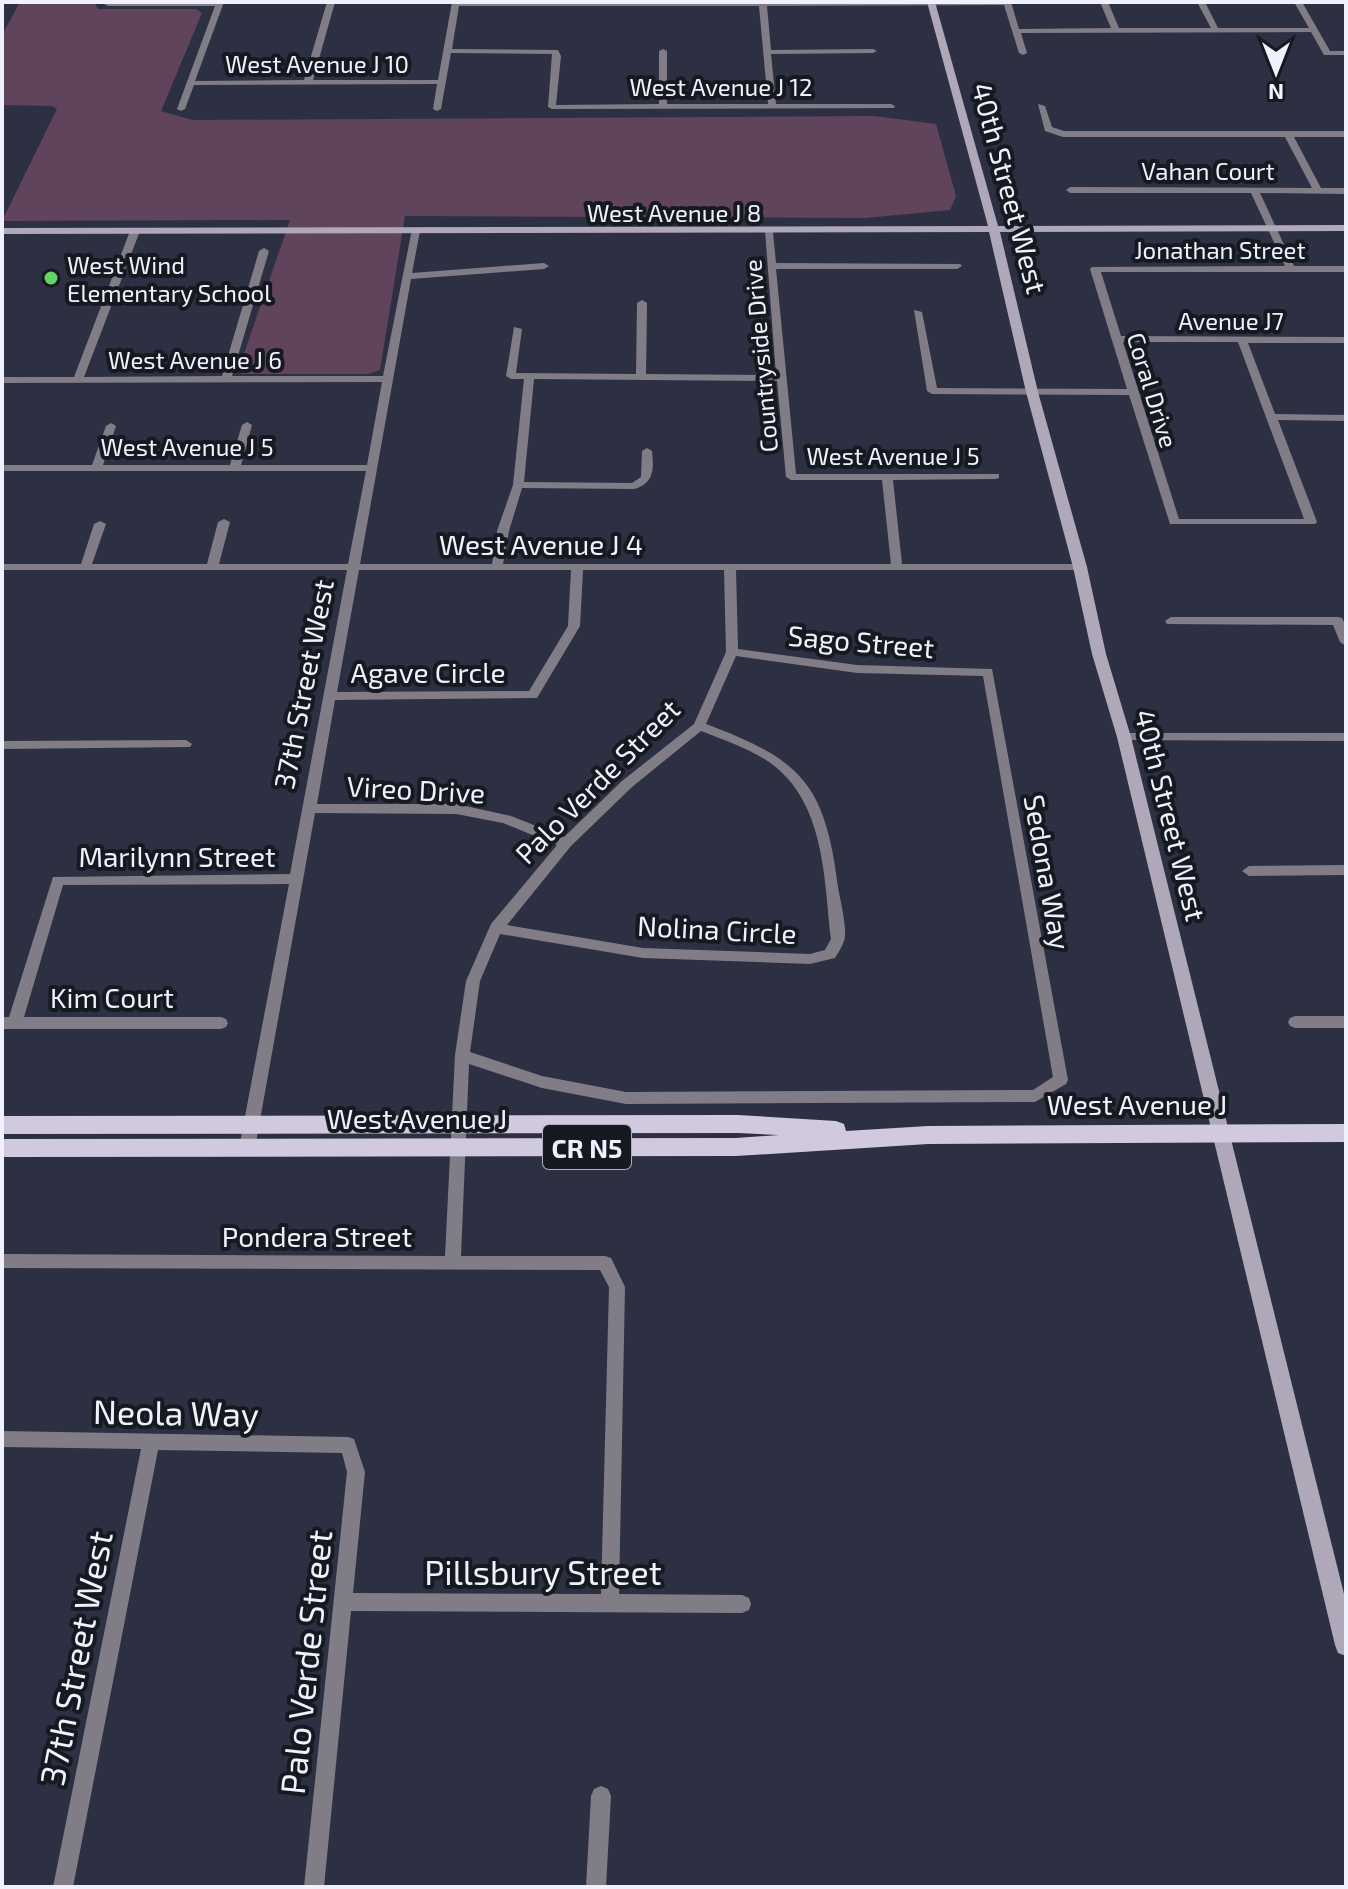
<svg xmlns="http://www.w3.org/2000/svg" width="1348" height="1889" font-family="'Exo 2',sans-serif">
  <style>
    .green { fill: #60445c }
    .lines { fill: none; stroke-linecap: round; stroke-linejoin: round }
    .street { fill: #817d87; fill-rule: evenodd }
    .secondary { fill: #afa8b8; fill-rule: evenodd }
    .primary { fill: #d1c9dd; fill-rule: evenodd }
    .poi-dot { fill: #61d46a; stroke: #171921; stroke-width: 3 }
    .labels { text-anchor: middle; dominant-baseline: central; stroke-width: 8; stroke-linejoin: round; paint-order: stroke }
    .far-street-label { font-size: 24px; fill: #eff2fe; stroke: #171921 }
    .far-poi-label { font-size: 24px; fill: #eff2fe; stroke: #171921; text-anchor: start }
    .shield { fill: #171921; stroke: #aeb1bc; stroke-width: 2 }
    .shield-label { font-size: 26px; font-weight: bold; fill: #eff2fe }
    .street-label { font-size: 28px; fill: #eff2fe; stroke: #171921 }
    .near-street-label { font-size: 34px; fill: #eff2fe; stroke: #171921 }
  </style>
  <rect width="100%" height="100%" fill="#2d3043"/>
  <!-- green -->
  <path class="green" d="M20,2H94L98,9H196L202,13L161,111L192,120L874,116L936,124L956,196L950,210L865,218L405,216L380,370L368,374H242L238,371L290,220L2,221L57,109L52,106L2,105V35Z"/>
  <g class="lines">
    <!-- street -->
    <g class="street">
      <path d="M105,2H224L195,81L304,80L327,2H335L313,80H438L452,2H1011L1019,29L1111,28L1100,2H1108L1119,28H1211L1197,2H1205L1218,28H1309L1294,2H1302L1330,51H1346V55H1324L1311,32L1021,33L1027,53L1023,55L1019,53L1004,5L767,6L771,50L873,49L877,51L873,53L771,54L776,104H891L895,106L894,108L552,109L548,107L552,54L451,53L441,109L437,111L433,109L437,84L194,85L185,109L181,111L177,109L215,6H108L104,4ZM459,6H759L768,104H667V51L663,49L659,51V104L556,105L561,56L558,50L452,49Z"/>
      <path d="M1038,104L1045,106L1052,127L1064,131H1346V137H1294L1321,188H1346V194L1260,193L1294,266H1346V272H1101L1121,336L1346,337V343H1248L1275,414L1346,415V421L1278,420L1317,522L1315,524H1170L1129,395L932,394L927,391L914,310L922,312L937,388L1127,389L1090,269L1092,267L1285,266L1251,193H1070L1066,190L1070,187L1312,188L1285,137H1063L1045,131ZM1123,342H1238L1304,519H1179Z"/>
      <path d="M135,228L140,231L84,377L222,376L259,251L264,248L269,251L232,376H383L412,229L420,231L412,273L544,263L549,266L544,269L411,279L360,564H492L497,531L513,485L524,379H511L506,376L514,327L522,329L516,373L636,374L637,303L642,300L647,303L646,374L776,375L765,230L773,232L776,263L960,264L962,266L957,269H776L796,474H999V478L995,479L893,480L902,564H1080L1086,567L1080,570H736L738,649L857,665L992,669L1068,1080L1066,1084L1035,1102L626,1104L542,1088L469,1064L461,1256H605L611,1258L625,1287L619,1594L742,1595L749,1598L751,1604L749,1610L742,1613L351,1611L324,1887H304L347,1472L342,1453L158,1450L73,1887H53L141,1449L2,1447V1431L348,1437L354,1439L365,1472L353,1593L601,1594L609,1287L600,1270L2,1268V1254L445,1256L455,1055L466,981L491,924L557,845L503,823L456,814L315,813L255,1148L252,1152L247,1154L242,1152L239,1148L289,884L63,885L24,1017H221L226,1019L228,1023L226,1027L221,1029H2V1017H9L53,877L290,874L347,570H2V564H81L94,524L100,521L106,524L92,564H207L218,522L224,519L230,522L219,564H348L366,471H2V465H92L106,426L111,423L116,426L103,465H230L242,425L247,422L252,425L241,465H367L382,382L2,383V377H74L130,231ZM534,379L777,381L786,477L791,480H882L891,564H503L509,531L522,488L634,489C654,483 654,470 652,451L647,448L642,451L641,477L632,483L524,482ZM359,570H571L568,626L529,691L337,692ZM583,570H724L726,652L694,724L622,781L564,837L511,816L456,804H317L335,700L537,698L580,626ZM736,656L857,673L983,676L1053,1077L1033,1090L626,1092L542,1076L470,1052L480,981L500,934L643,958L810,964L835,958C838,953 842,947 844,941C848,930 840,900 838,887C825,784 802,760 706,724ZM701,731C724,740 748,748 769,762C825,801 824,878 831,939L825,950L810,954L643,948L507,925L571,846L632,787Z"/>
      <path d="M1171,617H1338L1342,618L1346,626V646L1340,642L1333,625L1167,624L1165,621Z"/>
      <path d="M1124,733H1346V741L1120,740L1118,737Z"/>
      <path d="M186,740L192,744L190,747L2,749V741Z"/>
      <path d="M1346,865V875L1249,876L1242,871L1249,866Z"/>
      <path d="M1295,1016H1346V1028H1295L1290,1026L1288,1022L1290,1018Z"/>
      <path d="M601,1786L608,1789L611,1796L606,1887H586L591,1796L594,1789Z"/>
    </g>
    <!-- secondary -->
    <path class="secondary" d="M927,2H935L998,226L1346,225V231L1000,232L1038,392L1087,567L1106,654L1131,737L1346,1602V1656L1338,1653L1335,1645L1117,737L1092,654L1073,567L1026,392L989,232L2,234V228L988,226Z"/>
    <!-- primary -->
    <path class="primary" d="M738,1115L836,1121L844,1124L846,1131L928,1126L1346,1124V1142L928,1144L736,1156L2,1157V1139L736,1138L779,1135L738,1133L2,1134V1116Z"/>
  </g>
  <!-- markers -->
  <circle class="poi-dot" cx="51" cy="278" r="8"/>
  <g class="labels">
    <!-- far-street labels -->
    <g class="far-street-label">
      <text x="317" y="63">West Avenue J 10</text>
      <text x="721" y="86">West Avenue J 12</text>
      <text x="1208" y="170">Vahan Court</text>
      <text x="674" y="212">West Avenue J 8</text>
      <text x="1220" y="249">Jonathan Street</text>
      <text x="1231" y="320">Avenue J7</text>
      <text transform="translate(760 356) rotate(-95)">Countryside Drive</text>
      <text x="195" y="359">West Avenue J 6</text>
      <text transform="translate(1153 390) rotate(73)">Coral Drive</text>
      <text x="187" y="446">West Avenue J 5</text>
      <text x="893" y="455">West Avenue J 5</text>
    </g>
    <!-- far-poi labels -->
    <g class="far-poi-label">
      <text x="67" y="264">West Wind<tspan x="67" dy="28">Elementary School</tspan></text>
    </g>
    <!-- shield labels -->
    <rect class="shield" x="543" y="1125" width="88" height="44" rx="6"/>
    <g class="shield-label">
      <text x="587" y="1147">CR N5</text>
    </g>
    <!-- street labels -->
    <g class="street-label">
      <text transform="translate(1010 188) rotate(75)">40th Street West</text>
      <text x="541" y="544">West Avenue J 4</text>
      <text transform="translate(861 641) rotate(5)">Sago Street</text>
      <text x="428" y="672">Agave Circle</text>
      <text transform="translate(303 684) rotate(-79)">37th Street West</text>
      <text transform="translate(597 781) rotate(-45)">Palo Verde Street</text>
      <text transform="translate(416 789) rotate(3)">Vireo Drive</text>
      <text transform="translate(1171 815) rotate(76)">40th Street West</text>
      <text x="177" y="856">Marilynn Street</text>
      <text transform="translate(1048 872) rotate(80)">Sedona Way</text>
      <text transform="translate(717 929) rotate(3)">Nolina Circle</text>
      <text x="112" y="997">Kim Court</text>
      <text x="1137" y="1104">West Avenue J</text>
      <text x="417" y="1118">West Avenue J</text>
      <text x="317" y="1236">Pondera Street</text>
    </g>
    <!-- near-street labels -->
    <g class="near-street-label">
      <text transform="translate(176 1412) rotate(1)">Neola Way</text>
      <text x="543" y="1571">Pillsbury Street</text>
      <text transform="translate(75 1658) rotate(-79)">37th Street West</text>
      <text transform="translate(305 1662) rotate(-84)">Palo Verde Street</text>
    </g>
  </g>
  <!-- border -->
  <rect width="1348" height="1889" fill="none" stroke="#eff2fe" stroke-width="8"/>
  <!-- north arrow -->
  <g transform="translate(1276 72) rotate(180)" stroke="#171921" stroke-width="6" paint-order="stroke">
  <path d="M0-6L14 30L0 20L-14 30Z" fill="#eff2fe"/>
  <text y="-12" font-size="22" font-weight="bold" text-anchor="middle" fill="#eff2fe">N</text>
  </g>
</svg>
